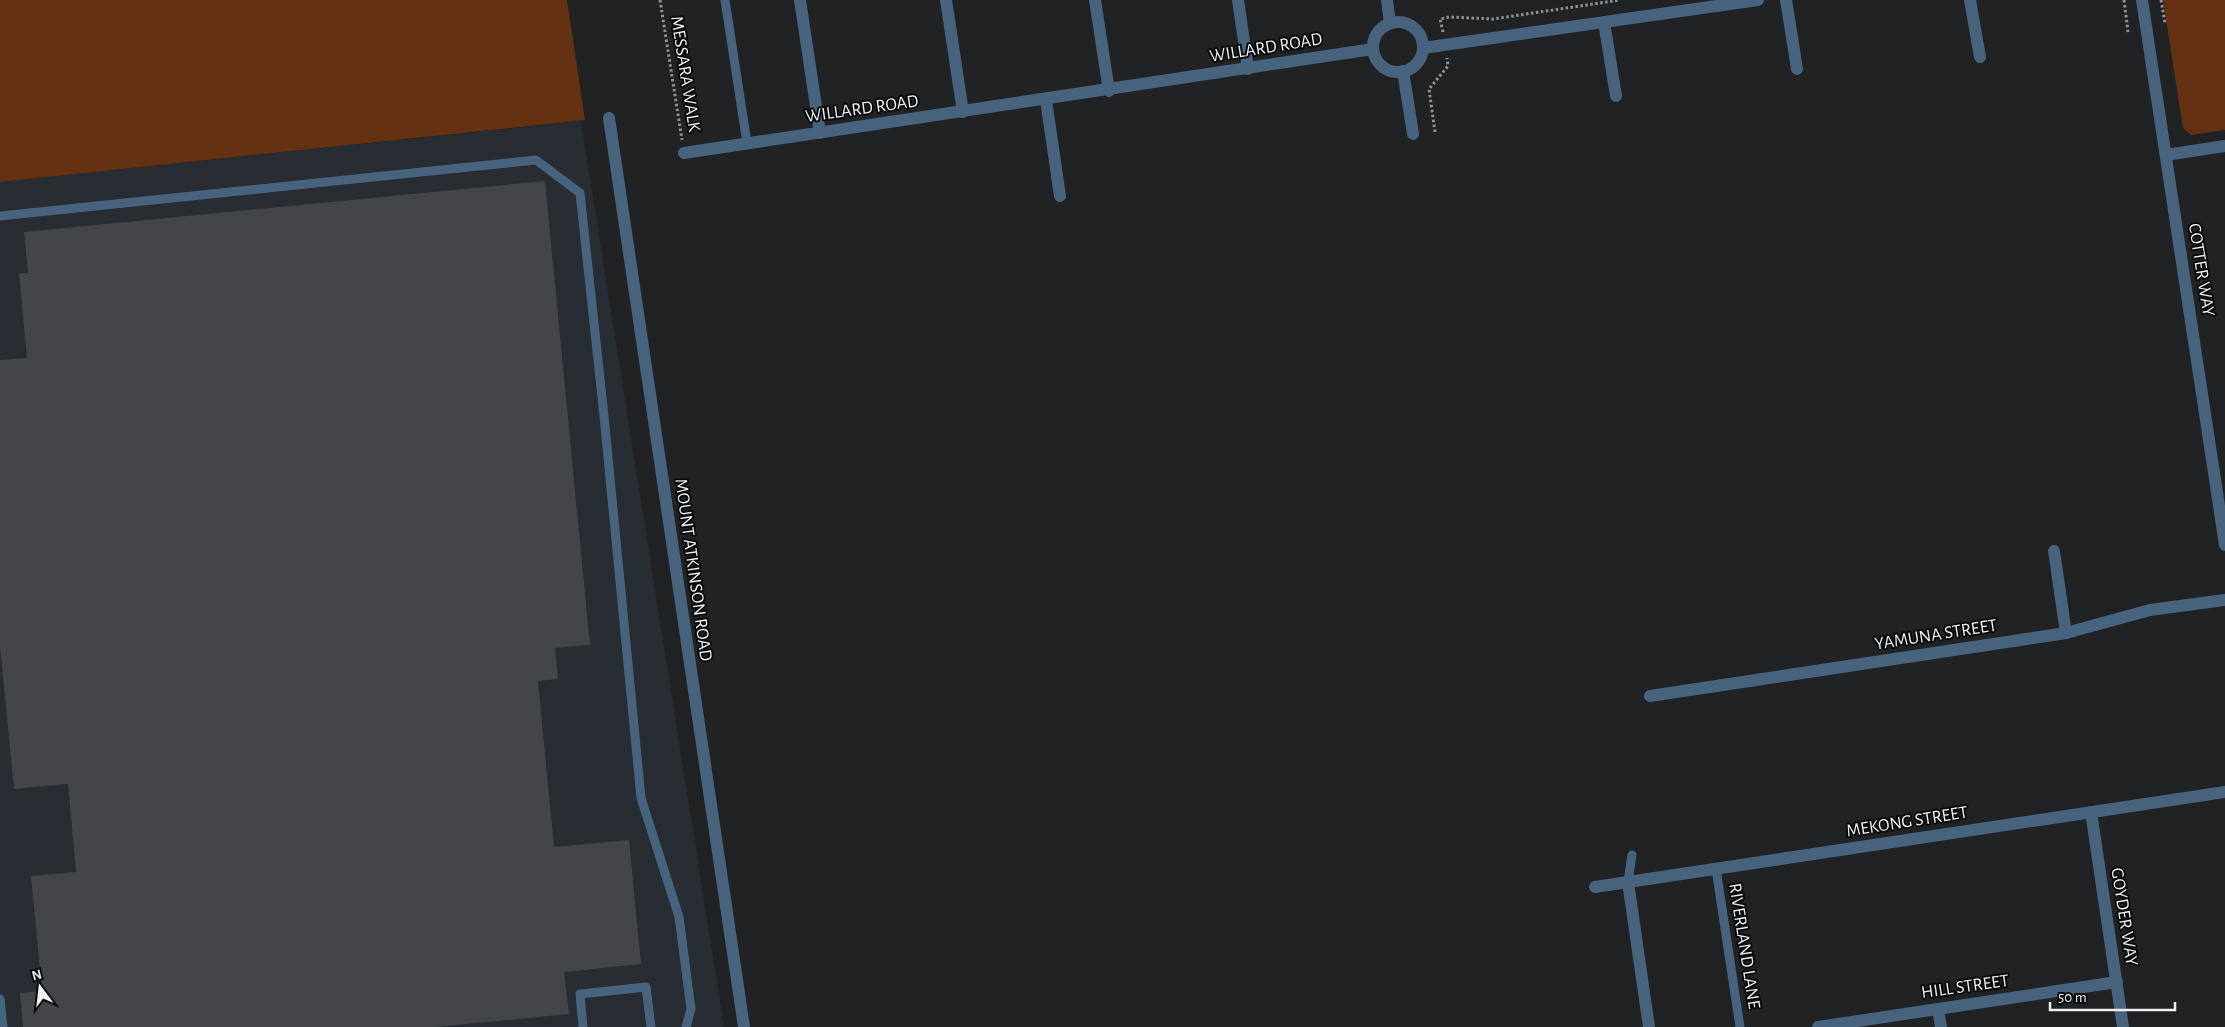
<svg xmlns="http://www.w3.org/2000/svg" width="2225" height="1027" font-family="'Alegreya Sans',sans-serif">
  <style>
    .built { fill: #272d33 }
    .green { fill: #643213 }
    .building { fill: #434548 }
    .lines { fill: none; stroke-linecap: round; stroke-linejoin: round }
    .path { stroke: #8f9193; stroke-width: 3; stroke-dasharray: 2.5 2.5; stroke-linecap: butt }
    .service { stroke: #48637e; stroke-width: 9 }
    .minor { stroke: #48637e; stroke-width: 12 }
    .tertiary { stroke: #48637e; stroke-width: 12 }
    .labels { text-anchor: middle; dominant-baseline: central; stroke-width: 4; stroke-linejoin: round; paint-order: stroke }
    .street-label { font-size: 18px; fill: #eff0f2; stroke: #0a0b0c }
  </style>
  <rect width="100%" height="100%" fill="#202224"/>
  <!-- built -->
  <path class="built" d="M581,121L724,1027H0V182Z"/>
  <!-- green -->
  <g class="green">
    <path d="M0,0H567L585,120L0,182Z"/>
    <path d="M2163,0H2225V130L2191,135L2183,128Z"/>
  </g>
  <!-- building -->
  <path class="building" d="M545,181L590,645L555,648L558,679L538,681L554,847L629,840L641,964L564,972L569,1014L436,1027H23L20,993L42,991L31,876L76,872L68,784L14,789L0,646V360L27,358L19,273H28L24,232Z"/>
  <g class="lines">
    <!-- path -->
    <g class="path">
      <path d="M660,0L682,140"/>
      <path d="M2124,0L2128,32"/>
      <path d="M2161,0L2165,23"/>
      <path d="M1443,32L1440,19L1449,17L1493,19L1620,0"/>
      <path d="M1435,132L1429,89L1448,66L1447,58"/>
    </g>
    <!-- service -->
    <g class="service">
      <path d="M725,0L747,143"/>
      <path d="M0,216L536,160L580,193L604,416L641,798L679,917L691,1009L686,1027"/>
      <path d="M1716,869L1740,1027"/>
      <path d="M1628,882L1632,855"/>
      <path d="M0,999L3,1027"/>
      <path d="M583,1027L580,994L646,987L651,1027"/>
    </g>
    <!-- minor -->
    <g class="minor">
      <path d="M800,0L820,133"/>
      <path d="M946,0L963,112"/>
      <path d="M1095,0L1109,91"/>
      <path d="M1238,0L1248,69"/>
      <path d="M1786,0L1797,69"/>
      <path d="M1970,0L1980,57"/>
      <path d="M2142,0L2225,545"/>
      <path d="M1604,22L1616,96"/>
      <path d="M1046,100L1060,196"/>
      <path d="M2166,155L2225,146"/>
      <path d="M2054,551L2066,633"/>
      <path d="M1650,696L2066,633L2150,610L2225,600"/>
      <path d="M2091,812L2123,1027"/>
      <path d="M1628,882L1649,1027"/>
      <path d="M1595,887L2225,792"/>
      <path d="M1938,1009L1941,1027"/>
      <path d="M1818,1027L2117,982"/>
    </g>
    <!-- tertiary -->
    <g class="tertiary">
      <path d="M1387,0L1390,23"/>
      <circle cx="1398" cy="47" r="25"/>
      <path d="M1423,48L1758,0"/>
      <path d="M1403,71L1413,134"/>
      <path d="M609,118L744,1027"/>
      <path d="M684,153L1373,49"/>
    </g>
  </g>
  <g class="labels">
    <!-- street labels -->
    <g class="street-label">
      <text transform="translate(1266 48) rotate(-9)">WILLARD ROAD</text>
      <text transform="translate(685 74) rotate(81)">MESSARA WALK</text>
      <text transform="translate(862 109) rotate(-8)">WILLARD ROAD</text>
      <text transform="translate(2201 270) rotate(81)">COTTER WAY</text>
      <text transform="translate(693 570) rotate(82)">MOUNT ATKINSON ROAD</text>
      <text transform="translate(1936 635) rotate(-9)">YAMUNA STREET</text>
      <text transform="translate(1907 822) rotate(-9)">MEKONG STREET</text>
      <text transform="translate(2124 917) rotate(81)">GOYDER WAY</text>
      <text transform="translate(1744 946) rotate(81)">RIVERLAND LANE</text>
      <text transform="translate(1965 987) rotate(-8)">HILL STREET</text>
    </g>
  </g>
  <!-- north arrow -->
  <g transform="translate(40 987) rotate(345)" stroke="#0a0b0c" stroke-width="4" paint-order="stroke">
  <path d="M0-4L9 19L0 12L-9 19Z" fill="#eff0f2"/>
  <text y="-8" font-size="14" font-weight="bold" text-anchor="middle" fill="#eff0f2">N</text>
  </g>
  <!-- scale -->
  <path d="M2050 1002v8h125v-8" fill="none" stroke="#eff0f2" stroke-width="2.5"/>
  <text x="2058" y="1002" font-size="15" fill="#eff0f2" stroke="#0a0b0c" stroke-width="4" paint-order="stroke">50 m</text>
</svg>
